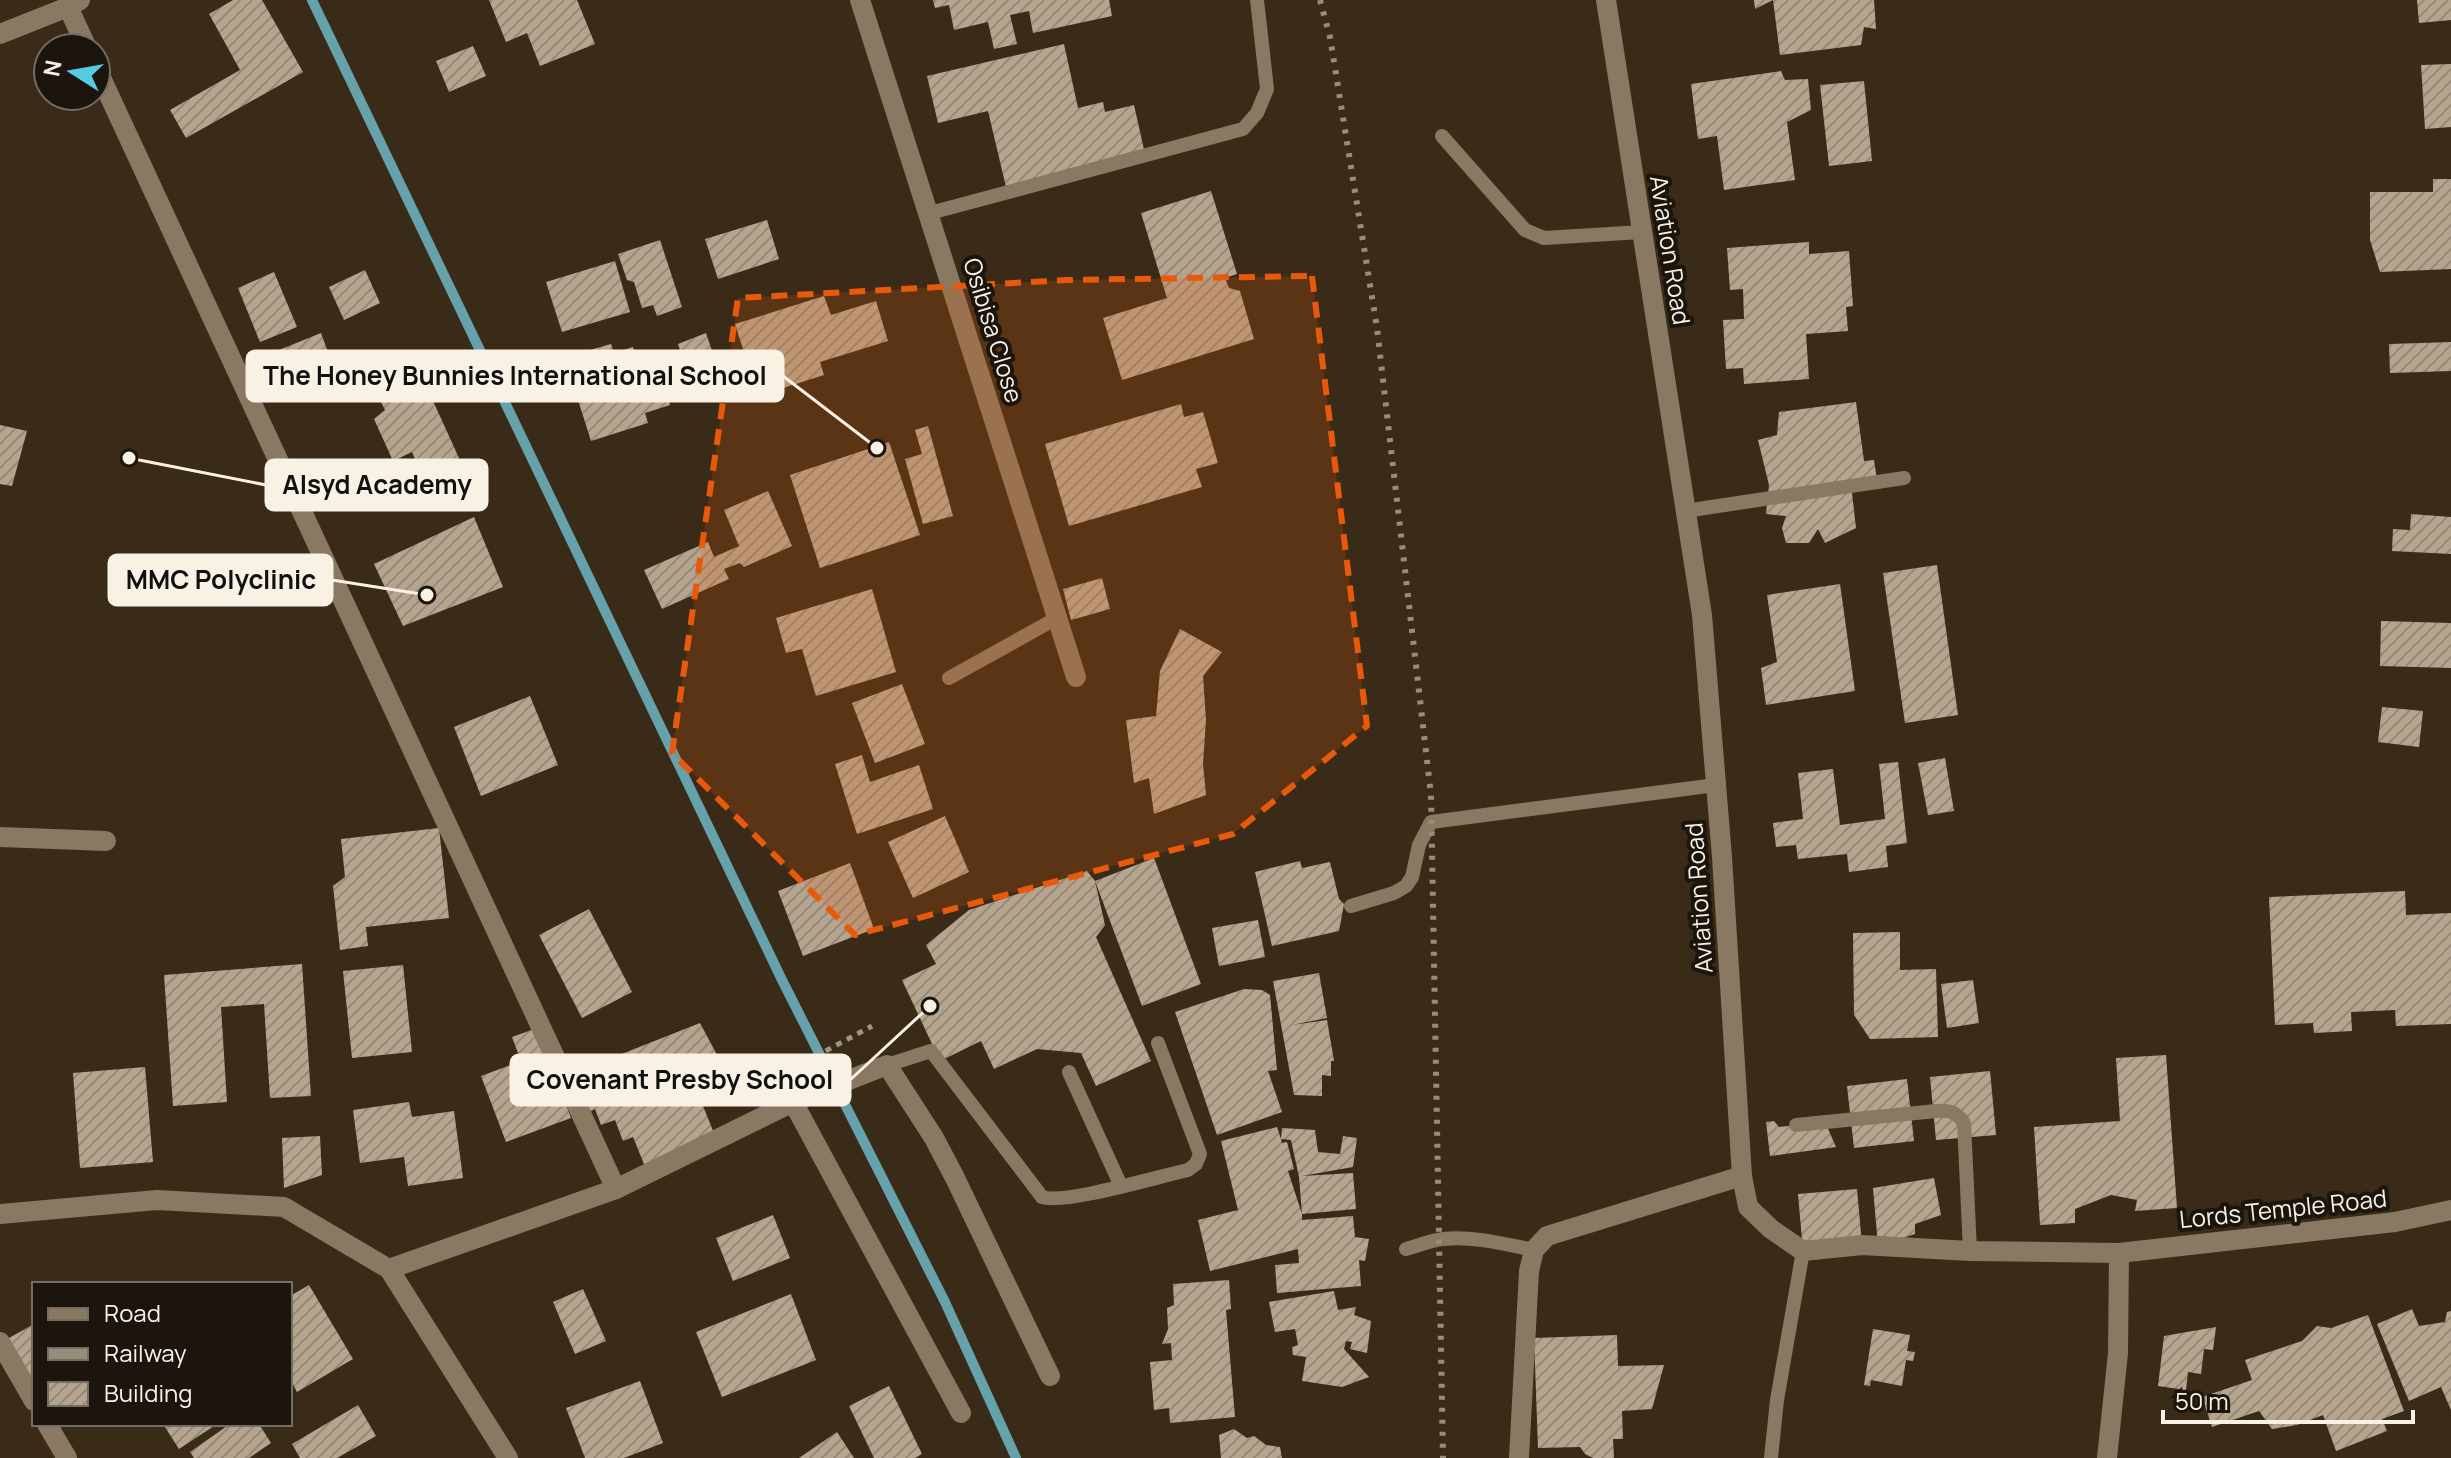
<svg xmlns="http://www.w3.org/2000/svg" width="2451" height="1458" font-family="Manrope,sans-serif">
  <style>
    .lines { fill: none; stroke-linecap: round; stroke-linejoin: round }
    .stream { stroke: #66a2ac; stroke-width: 10 }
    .building { fill: url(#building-hatch); fill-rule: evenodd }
    .path { stroke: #9f9384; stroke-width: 5; stroke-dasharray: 6 6; stroke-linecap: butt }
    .service { stroke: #897862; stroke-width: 14 }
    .minor { stroke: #897862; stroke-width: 20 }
    .rail { stroke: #988d7d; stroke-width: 6; stroke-dasharray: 4 8; stroke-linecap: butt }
    .marked { fill: #e8590c; fill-opacity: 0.2; stroke: #e8590c; stroke-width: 6; stroke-dasharray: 16 10; stroke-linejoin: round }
    .labels { text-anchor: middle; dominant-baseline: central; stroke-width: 8; stroke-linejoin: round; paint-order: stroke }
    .street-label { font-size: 24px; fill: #faf1e5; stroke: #1b150d }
    .leader { fill: none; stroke: #faf1e5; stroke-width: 3 }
    .callout-dot { fill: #faf1e5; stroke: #1b150d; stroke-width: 3 }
    .callout { fill: #faf1e5; stroke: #faf1e5; stroke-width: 3 }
    .callout-label { font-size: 26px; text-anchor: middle; font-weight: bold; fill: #111 }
  </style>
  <defs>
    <pattern id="building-hatch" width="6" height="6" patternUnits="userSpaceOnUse" patternTransform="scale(2)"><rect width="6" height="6" fill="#b6a58e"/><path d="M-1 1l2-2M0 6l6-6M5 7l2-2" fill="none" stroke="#968978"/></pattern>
  </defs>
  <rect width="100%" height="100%" fill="#392b18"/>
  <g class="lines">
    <!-- stream -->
    <path class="stream" d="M312,0L782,980L945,1302L1016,1458"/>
  </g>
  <!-- building -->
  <g class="building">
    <path d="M233,0H262L303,72L186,138L170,110L240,70L209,14Z"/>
    <path d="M489,0H577L595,44L540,66L527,33L506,42Z"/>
    <path d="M933,0H1109L1112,16L1033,33L1029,11L1010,15L1017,44L994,49L988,22L954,30L949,5L935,8Z"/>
    <path d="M1754,0H1874L1876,29L1864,27L1861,45L1780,55L1773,0L1755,9Z"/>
    <path d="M2417,0H2451V20L2419,23Z"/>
    <path d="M1064,44L1078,108L1103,102L1105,112L1134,105L1145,154L1006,187L988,111L938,123L927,76Z"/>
    <path d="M473,46L486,76L449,92L436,61Z"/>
    <path d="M2451,64V127L2425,129L2421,65Z"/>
    <path d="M1781,71L1785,80L1808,79L1811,110L1787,122L1795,180L1724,190L1717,136L1698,139L1691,84Z"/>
    <path d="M1864,81L1872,161L1829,166L1820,85Z"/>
    <path d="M2433,179H2451V269L2380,272L2370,240V192H2433Z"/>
    <path d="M1211,191L1237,274L1225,278L1229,288L1240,291L1254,339L1122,380L1103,318L1167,298L1141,213Z"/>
    <path d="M767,220L779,259L718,279L705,239Z"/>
    <path d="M660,240L682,307L657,316L653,305L642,308L634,282L627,280L618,254Z"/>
    <path d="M1809,242V254L1849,251L1853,306L1846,307L1848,331L1806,334L1809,379L1744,384L1743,368L1726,369L1723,320L1744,319L1743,289L1730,290L1727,248Z"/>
    <path d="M615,261L630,312L562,332L546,282Z"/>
    <path d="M365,270L380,303L344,320L329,287Z"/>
    <path d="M274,272L297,327L260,342L238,288Z"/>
    <path d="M824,296L831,315L876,301L888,341L820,362L824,375L758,396L735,324Z"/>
    <path d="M321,333L336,374L295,390L279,350Z"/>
    <path d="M706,333L723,384L694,394L678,344Z"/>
    <path d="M2451,342V371L2390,373L2389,344Z"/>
    <path d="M611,344L614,353L633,347L637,359L655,353L670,405L645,413L648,423L591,441L571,378L590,372L583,352Z"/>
    <path d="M418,368L459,458L422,475L412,452L393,461L374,419L385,410L374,388Z"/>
    <path d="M1856,402L1864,461L1874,460L1877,480L1851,484L1856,528L1825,543L1818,529L1809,543H1786L1782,528L1786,516L1766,514L1769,485L1758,440L1777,435L1779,412Z"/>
    <path d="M1181,404L1184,417L1203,412L1218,463L1196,469L1202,487L1069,526L1045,444Z"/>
    <path d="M0,425L27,431L12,486L0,484Z"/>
    <path d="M928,426L953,516L923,524L905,459L922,454L915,430Z"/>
    <path d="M889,442L920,535L820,568L790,475Z"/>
    <path d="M768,491L792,546L744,567L740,563L724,569L729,579L662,609L644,570L708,542L714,557L739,546L724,510Z"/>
    <path d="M2411,514L2451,517V554L2392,551L2393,529L2410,530Z"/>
    <path d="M474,517L503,587L403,626L374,564Z"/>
    <path d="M1937,565L1958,715L1905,723L1883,573Z"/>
    <path d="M1102,578L1110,609L1071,620L1063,589Z"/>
    <path d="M1840,584L1855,691L1766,705L1761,668L1777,662L1767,595Z"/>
    <path d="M872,589L896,672L816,696L802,649L786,653L776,618Z"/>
    <path d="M2381,621L2451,623V668L2380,666Z"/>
    <path d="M1180,629L1222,652L1203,676L1206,720L1203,764L1206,795L1154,814L1149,778L1134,783L1126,720L1156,716L1160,671Z"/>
    <path d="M902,684L925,744L875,763L852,703Z"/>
    <path d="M530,696L558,765L481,796L454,727Z"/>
    <path d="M2382,707L2423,711L2419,747L2378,742Z"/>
    <path d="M862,755L870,782L919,765L933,809L857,834L835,764Z"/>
    <path d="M1945,758L1954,811L1928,815L1918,763Z"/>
    <path d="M1898,762L1907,843L1886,846L1888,867L1849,872L1847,854L1798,859L1796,845L1776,847L1773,823L1803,819L1798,773L1833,769L1840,825L1885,819L1879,764Z"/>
    <path d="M945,816L969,872L913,898L888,842Z"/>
    <path d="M439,828L449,918L366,927L368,946L340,950L333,886L345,877L341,839Z"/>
    <path d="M1154,858L1201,984L1142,1006L1095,881Z"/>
    <path d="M1300,861L1302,868L1330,862L1339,899L1344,904L1339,931L1272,946L1255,872Z"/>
    <path d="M850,863L874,929L803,956L778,891Z"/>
    <path d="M1087,871L1095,881L1105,925L1096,937L1151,1061L1096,1086L1081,1053L1037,1049L994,1069L981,1041L940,1061L902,980L936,964L926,945L969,910Z"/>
    <path d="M2405,891L2406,915L2451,913V1024L2396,1026L2395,1010L2351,1012L2352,1031L2314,1033L2313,1023L2275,1025L2269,897Z"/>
    <path d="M589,909L632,992L582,1018L539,935Z"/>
    <path d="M1258,920L1265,957L1219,966L1212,928Z"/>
    <path d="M1900,932V970L1936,969L1938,1037L1870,1039L1854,1015L1853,933Z"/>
    <path d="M302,964L311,1096L270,1098L264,1004L221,1007L227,1102L173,1106L164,975Z"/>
    <path d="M403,965L412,1052L352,1058L343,971Z"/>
    <path d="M1319,973L1327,1018L1292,1025L1327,1020L1334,1061H1331V1076L1322,1075V1096L1294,1095L1273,981Z"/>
    <path d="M1973,980L1979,1023L1947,1028L1941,984Z"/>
    <path d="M1244,989L1262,990L1270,995L1277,1070L1268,1071L1282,1112L1217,1135L1175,1012Z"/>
    <path d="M700,1023L724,1068L694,1084L716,1138L646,1169L633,1137L623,1141L615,1120L601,1125L595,1109L587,1113L571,1074Z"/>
    <path d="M537,1028L571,1118L506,1142L481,1076L521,1061L512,1037Z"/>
    <path d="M2166,1055L2177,1208L2135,1211L2137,1200L2111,1195L2075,1209V1223L2040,1225L2034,1127L2120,1121L2116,1058Z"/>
    <path d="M145,1067L153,1162L80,1168L73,1073Z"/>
    <path d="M1990,1071L1996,1135L1936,1140L1930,1077Z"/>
    <path d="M1907,1079L1914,1141L1854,1148L1847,1086Z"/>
    <path d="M409,1102L412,1117L454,1111L463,1178L408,1186L404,1157L360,1163L353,1110Z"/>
    <path d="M1774,1121L1779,1127L1825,1122L1836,1147L1770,1156L1766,1122Z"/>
    <path d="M1277,1127L1281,1139L1282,1128L1315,1130L1318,1152L1340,1154L1343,1136L1357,1138L1353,1167L1302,1176L1353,1173L1356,1209L1302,1214V1220L1353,1216L1355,1237L1369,1239L1365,1261L1359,1260L1361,1286L1277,1293L1275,1265L1299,1263L1298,1249L1210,1271L1198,1220L1238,1210L1221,1141ZM1281,1139L1291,1140L1299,1177L1302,1214L1288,1171L1294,1169L1287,1142L1282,1143Z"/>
    <path d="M320,1136L322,1175L284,1188L282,1138Z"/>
    <path d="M1934,1178L1941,1215L1915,1224V1234L1878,1246L1873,1188Z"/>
    <path d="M1857,1189L1862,1245L1803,1251L1798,1194Z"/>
    <path d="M773,1215L790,1258L733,1281L716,1238Z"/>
    <path d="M1229,1280L1231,1309L1226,1310L1235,1417L1170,1423L1169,1408L1154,1410L1150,1362L1172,1360L1171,1343L1162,1344L1168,1329L1167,1308L1174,1305L1173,1284Z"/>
    <path d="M309,1285L353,1359L297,1392L290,1379V1296Z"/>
    <path d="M583,1289L606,1341L575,1354L553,1302Z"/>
    <path d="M1334,1291L1338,1310L1356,1307L1354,1315L1371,1321L1367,1353L1350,1349L1352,1342L1346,1341L1344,1349L1369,1377L1342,1387L1302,1381L1306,1357L1293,1355L1292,1347L1298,1345L1295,1329L1275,1332L1269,1302Z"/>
    <path d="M791,1294L816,1360L722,1397L696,1332Z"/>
    <path d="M2412,1309L2419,1326L2445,1322L2447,1312L2451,1311V1410L2441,1387L2409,1401L2377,1324Z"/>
    <path d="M2368,1315L2404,1411L2382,1419L2387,1431L2336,1451L2323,1415L2297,1425L2272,1429L2259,1411L2212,1427L2202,1397L2252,1380L2245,1360L2302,1341L2317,1326L2331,1328Z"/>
    <path d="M34,1324V1382L0,1343Z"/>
    <path d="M2216,1327L2213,1350L2204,1349L2201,1374L2188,1372L2186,1390L2158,1386L2164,1336Z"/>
    <path d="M1873,1329L1910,1335L1907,1351L1915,1352L1913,1361L1906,1360L1902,1386L1871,1380L1870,1386L1864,1385Z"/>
    <path d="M1617,1335L1618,1366L1664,1365L1652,1409L1622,1411L1623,1439H1613L1614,1458H1593L1585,1454L1580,1447L1538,1448L1534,1338Z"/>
    <path d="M640,1381L663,1443L624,1458H585L566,1408Z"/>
    <path d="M889,1386L922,1454L915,1458H874L849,1406Z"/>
    <path d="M358,1405L376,1436L337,1458H300L292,1444Z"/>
    <path d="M163,1424H217L179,1449Z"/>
    <path d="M230,1424H259L271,1443L249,1458H194L190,1452Z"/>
    <path d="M1234,1429L1247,1438L1254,1436L1266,1445L1280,1447L1282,1458H1221L1219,1435Z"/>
    <path d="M837,1432L854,1458H799Z"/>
  </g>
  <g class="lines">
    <!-- path -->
    <path class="path" d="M794,1068L872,1026"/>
    <!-- service -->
    <g class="service">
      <path d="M1442,136L1525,230L1544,238L1642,232"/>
      <path d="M930,213L1243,129L1257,113L1267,89L1257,0"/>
      <path d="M1685,511L1904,478"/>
      <path d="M949,678L1057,618"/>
      <path d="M1351,906L1394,893L1406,886L1412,877L1419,845L1431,822L1716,785"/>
      <path d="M887,1065L931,1051L1042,1197C1064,1205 1160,1176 1188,1170L1196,1164L1200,1154L1158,1043"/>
      <path d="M1069,1072L1121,1186"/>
      <path d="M1796,1125L1936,1111C1949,1110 1957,1112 1964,1123L1970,1251"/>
      <path d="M1406,1249C1418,1246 1431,1240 1443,1239C1474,1236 1504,1244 1534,1250"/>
      <path d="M1771,1458L1777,1400L1803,1251"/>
    </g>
    <!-- minor -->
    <g class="minor">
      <path d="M860,0L1076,677"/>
      <path d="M1606,0L1702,615L1722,857L1742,1176L1748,1207L1771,1229L1803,1251L1862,1245L1970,1251L2119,1253L2395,1222L2451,1210"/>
      <path d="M68,7L87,48"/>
      <path d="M0,34L68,7L80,0"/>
      <path d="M96,67L616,1189"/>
      <path d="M0,837L106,841"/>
      <path d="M793,1102L961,1413"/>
      <path d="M0,1214L157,1200L284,1207L389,1269L508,1458"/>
      <path d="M389,1269L616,1189L793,1102L887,1065L934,1138L955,1178L1050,1376"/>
      <path d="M0,1342L34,1401"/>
      <path d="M47,1424L67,1458"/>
      <path d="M1519,1458L1529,1271L1534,1250L1547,1236L1742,1176"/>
      <path d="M2107,1458L2118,1353L2119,1253"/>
    </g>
    <!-- rail -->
    <path class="rail" d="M1320,0L1330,37L1377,328L1431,795L1443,1458"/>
  </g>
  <!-- marked area -->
  <path class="marked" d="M1312,276L1367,726L1233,834L855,935L672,753L738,298L1068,280Z"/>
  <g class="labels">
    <!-- street labels -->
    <g class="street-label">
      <text transform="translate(1671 250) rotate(81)">Aviation Road</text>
      <text transform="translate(994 330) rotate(73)">Osibisa Close</text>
      <text transform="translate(1698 898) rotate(-94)">Aviation Road</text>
      <text transform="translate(2283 1208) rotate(-6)">Lords Temple Road</text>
    </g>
  </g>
  <!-- callouts -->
  <path class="leader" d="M877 448L783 376M129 458L266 485M427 595L332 580M930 1006L850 1080"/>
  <g class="callout-dot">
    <circle cx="877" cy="448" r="8"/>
    <circle cx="129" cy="458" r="8"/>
    <circle cx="427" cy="595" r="8"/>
    <circle cx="930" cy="1006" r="8"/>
  </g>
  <g class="callout">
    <rect x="247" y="351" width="536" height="50" rx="8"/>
    <rect x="266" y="460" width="221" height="50" rx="8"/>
    <rect x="109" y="555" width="223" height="50" rx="8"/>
    <rect x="511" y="1055" width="339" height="50" rx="8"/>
  </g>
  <g class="callout-label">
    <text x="515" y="385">The Honey Bunnies International School</text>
    <text x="377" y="494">Alsyd Academy</text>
    <text x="221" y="589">MMC Polyclinic</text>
    <text x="680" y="1089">Covenant Presby School</text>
  </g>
  <!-- legend -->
  <rect x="32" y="1282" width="260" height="144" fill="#1b150d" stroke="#746d63" stroke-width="2"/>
  <rect x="48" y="1308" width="40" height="12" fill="#897862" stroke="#746d63" stroke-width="2"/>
  <text x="104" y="1322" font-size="24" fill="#faf1e5">Road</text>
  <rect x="48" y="1348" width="40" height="12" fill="#988d7d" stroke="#746d63" stroke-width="2"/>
  <text x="104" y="1362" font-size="24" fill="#faf1e5">Railway</text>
  <rect x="48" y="1382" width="40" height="24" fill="url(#building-hatch)" stroke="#746d63" stroke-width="2"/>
  <text x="104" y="1402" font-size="24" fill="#faf1e5">Building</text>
  <!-- north arrow -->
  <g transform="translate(72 72) rotate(281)"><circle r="38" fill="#1b150d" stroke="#746d63" stroke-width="2"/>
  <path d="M0-6L14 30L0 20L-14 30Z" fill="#57c9e2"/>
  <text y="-12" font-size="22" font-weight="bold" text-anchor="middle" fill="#faf1e5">N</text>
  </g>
  <!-- scale -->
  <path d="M2163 1410v12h250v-12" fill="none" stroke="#faf1e5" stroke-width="4"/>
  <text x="2175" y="1410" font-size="24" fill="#faf1e5" stroke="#1b150d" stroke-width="6" paint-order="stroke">50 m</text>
</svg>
